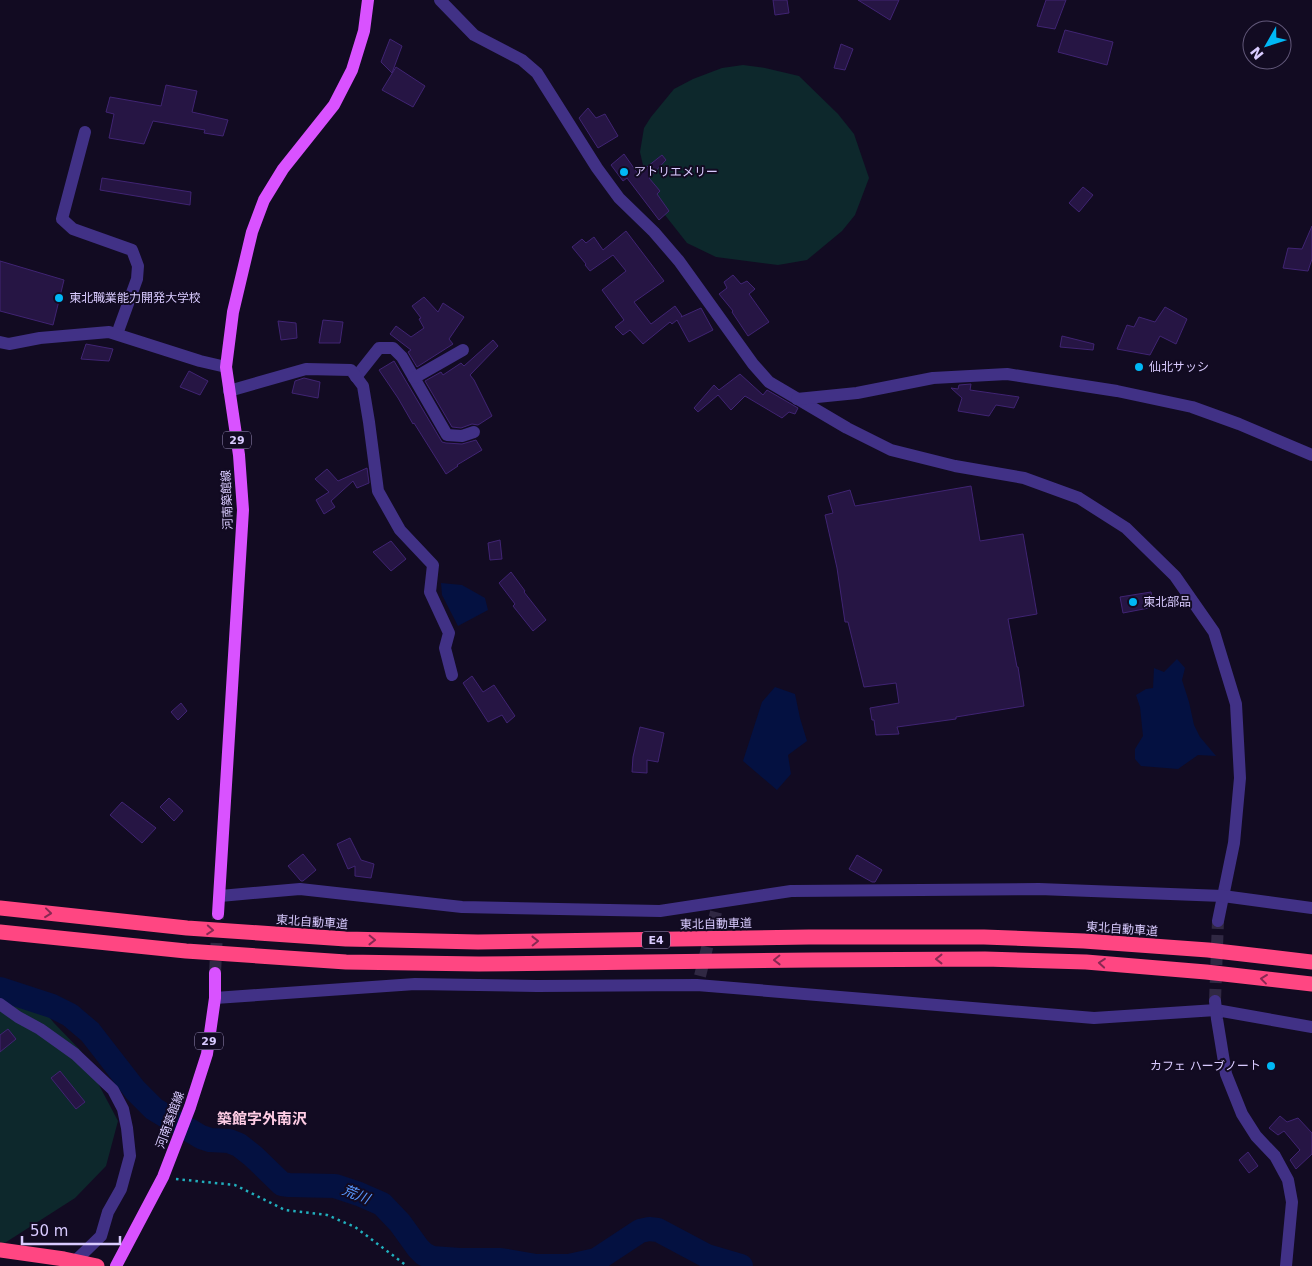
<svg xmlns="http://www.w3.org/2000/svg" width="1312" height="1266" font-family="'DejaVu Sans','Noto Sans JP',sans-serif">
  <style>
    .green { fill: #0d282c }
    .water { fill: #041141 }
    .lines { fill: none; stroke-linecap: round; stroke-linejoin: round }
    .river { stroke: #041141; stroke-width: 24 }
    .building { fill: #261544; stroke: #402473 }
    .minor-tunnel { stroke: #302843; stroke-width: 12; stroke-dasharray: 12 6; stroke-linecap: butt }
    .major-tunnel { stroke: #302843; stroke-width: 12; stroke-dasharray: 12 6; stroke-linecap: butt }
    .path { stroke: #21afbd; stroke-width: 2.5; stroke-dasharray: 2.5 4; stroke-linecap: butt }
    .minor { stroke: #413186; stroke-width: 12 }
    .major { stroke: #d952ff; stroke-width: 12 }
    .highway { stroke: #ff4682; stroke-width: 15 }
    .oneway { stroke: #882852 }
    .poi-dot { fill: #00b8f6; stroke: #120b22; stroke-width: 2 }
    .labels { text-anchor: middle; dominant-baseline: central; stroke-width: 4; stroke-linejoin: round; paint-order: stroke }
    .shield { fill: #120b22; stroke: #9d91bd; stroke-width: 1 }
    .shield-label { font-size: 11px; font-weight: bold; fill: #d9cbff }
    .poi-label { font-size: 12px; fill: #d9cbff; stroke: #120b22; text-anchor: start }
    .street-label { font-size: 12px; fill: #d9cbff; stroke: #120b22 }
    .water-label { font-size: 14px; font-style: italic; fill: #5999ff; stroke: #120b22 }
    .quarter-label { font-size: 15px; font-weight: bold; fill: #ffcde5; stroke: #120b22 }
  </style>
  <rect width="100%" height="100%" fill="#120b22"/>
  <!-- green -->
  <g class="green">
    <path d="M743,65L765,68L799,76L838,114L854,134L869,178L855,215L842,231L807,260L778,265L716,257L687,243L650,196L640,152L644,128L651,117L674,89L693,79L722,68Z"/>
    <path d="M8,1005L32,1008L45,1012L54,1023L81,1051L118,1121L106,1166L75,1198L0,1246V1006Z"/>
  </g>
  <!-- water -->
  <g class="water">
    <path d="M441,583L462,585L485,598L488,610L458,626L442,595Z"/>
    <path d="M1177,659L1185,668L1182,680L1189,702L1194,725L1200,737L1216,756L1198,755L1178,769L1141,766L1135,759V749L1143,736L1140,707L1136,695L1146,689L1153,688L1154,668L1164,672Z"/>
    <path d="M775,687L795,694L800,718L807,741L788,755L791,774L777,790L743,761L762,702Z"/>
  </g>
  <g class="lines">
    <!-- river -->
    <path class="river" d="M0,989L52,1006L70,1015L90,1032L135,1090L154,1109L201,1137L210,1140L229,1141L239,1145L253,1156L282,1184L289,1185L335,1186L359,1194L382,1204L400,1223L418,1248L424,1254L432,1258L460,1260H501L536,1266H569L596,1260L640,1231L649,1229L658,1230L707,1256L741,1266"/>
  </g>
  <!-- building -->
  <g class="building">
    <path d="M773,0H787L789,13L775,15Z"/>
    <path d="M858,0H899L890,20Z"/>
    <path d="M1046,0H1066L1055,29L1037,26Z"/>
    <path d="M1065,30L1113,42L1107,65L1058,52Z"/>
    <path d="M390,39L402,46L392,73L381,62Z"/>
    <path d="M841,44L853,49L845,70L834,68Z"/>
    <path d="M396,67L425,86L413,107L382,90Z"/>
    <path d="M166,85L197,91L192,112L228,120L223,136L204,133L205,130L153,121L144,144L109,138L114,114L106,112L110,97L161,106Z"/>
    <path d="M588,108L596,118L605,114L618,136L598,148L579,118Z"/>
    <path d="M624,154L638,174L662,155L666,160L649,178L660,191L657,194L669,211L659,220L627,178L623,181L611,165Z"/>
    <path d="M102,178L191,192L190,205L100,190Z"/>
    <path d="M1083,187L1093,195L1079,212L1069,203Z"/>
    <path d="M1312,226V259L1308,271L1283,268L1288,248L1302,249Z"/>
    <path d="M626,231L664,281L634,302L651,324L675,306L682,316L681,317L701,308L713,330L689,342L677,320L672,324L670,322L643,344L630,330L623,335L615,327L624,320L602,290L626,271L613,255L590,271L585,265L586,264L572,247L582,239L586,243L594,237L603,250Z"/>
    <path d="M0,261L64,280L53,325L0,311Z"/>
    <path d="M733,275L741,284L747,281L755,289L749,294L769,322L748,336L732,312L733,311L719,294L727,288L724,282Z"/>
    <path d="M424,297L438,312L443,303L464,317L449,339L453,344L417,367L408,352L411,350L390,334L396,326L411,337L424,328L419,319L421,318L412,306Z"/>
    <path d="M1165,307L1187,319L1176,344L1160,336L1150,355L1117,349L1127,325L1134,327L1139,317L1155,322Z"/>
    <path d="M323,320L343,322L340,343H319Z"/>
    <path d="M278,321L296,323L297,338L281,340Z"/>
    <path d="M1062,336L1094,344L1093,350L1060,347Z"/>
    <path d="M493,340L498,346L470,375L474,380L492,416L478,425L472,424L461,428L452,427L425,381L441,372L443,375L461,363L464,366Z"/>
    <path d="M86,344L113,349L109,361L81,359Z"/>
    <path d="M394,361L442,442L446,443L462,444L476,440L482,450L457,465L458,466L446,474L414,423L413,424L398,398L379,370Z"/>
    <path d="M189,371L208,381L200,395L180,387Z"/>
    <path d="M740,374L763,395L767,390L798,408L795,414L789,412L782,418L745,396L731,410L718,395L698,412L694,408L714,385L719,390Z"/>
    <path d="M304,378L320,382L318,398L292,393L295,381Z"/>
    <path d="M971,384L970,390L1019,397L1014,408L996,405L989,416L958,411L962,398L951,388L958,389L959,385Z"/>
    <path d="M367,468L369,483L357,488L353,481L331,501L335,507L324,514L316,500L329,492L315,479L327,469L338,481Z"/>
    <path d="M971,486L980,541L1023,534L1037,614L1008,619L1017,667H1018L1024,706L956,717V719L897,727L899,734L876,735L874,720H872L870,708L899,703L896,683L864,687L848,622H845L837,568L825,515L833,513L828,496L850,490L855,506Z"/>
    <path d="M500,540L502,559L490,560L488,543Z"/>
    <path d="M391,541L406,559L391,571L373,552Z"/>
    <path d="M511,572L525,591L524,592L546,620L533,631L513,606L515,604L499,583Z"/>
    <path d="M1151,592L1154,607L1123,613L1120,597Z"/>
    <path d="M472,676L483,692L494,685L515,716L507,723L502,715L488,722L463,683Z"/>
    <path d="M181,703L187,711L178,720L171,712Z"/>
    <path d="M640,727L664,733L658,762L647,760V773L632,772L633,757Z"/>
    <path d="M169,798L183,811L174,821L160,807Z"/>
    <path d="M122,802L156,828L142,843L110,815Z"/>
    <path d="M350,838L361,860L374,864L371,878L355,876V866L348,869L337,844Z"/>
    <path d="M303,854L316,870L303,881H301L288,866Z"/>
    <path d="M857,855L882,870L875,882H872L849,869Z"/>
    <path d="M8,1029L16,1039L0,1052V1035Z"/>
    <path d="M60,1071L85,1102L76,1109L51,1078Z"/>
    <path d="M1280,1116L1287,1122L1298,1118L1312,1133V1154L1296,1169L1290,1160L1300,1150L1284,1131L1278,1135L1269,1128Z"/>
    <path d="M1248,1152L1258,1166L1249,1173L1239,1160Z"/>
  </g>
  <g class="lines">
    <!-- minor-tunnel -->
    <g class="minor-tunnel">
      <path d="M700,976L716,912"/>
      <path d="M1215,1001L1218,921"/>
    </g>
    <!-- major-tunnel -->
    <path class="major-tunnel" d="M215,973L218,914"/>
    <!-- path -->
    <path class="path" d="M176,1179L235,1185L285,1210L327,1215L355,1227L407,1266"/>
    <!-- minor -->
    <g class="minor">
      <path d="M440,0L474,35L522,60L537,73L597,168L619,198L654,232L679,261L753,364L769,382L847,428L891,450L955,466L1024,478L1079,498L1126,528L1175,576L1214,632L1236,704L1240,778L1234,843L1218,921"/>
      <path d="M85,132L62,219L73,229L132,250L138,266L137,279L117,334"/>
      <path d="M0,342L9,344L40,338L109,332L200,361L226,367"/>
      <path d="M356,377L379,348H393L402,357L447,435L462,436L474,432"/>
      <path d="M414,378L463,350"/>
      <path d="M229,391L306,369L351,370L363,386L369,422L378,491L400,530L433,565L430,592L449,633L445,648L452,675"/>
      <path d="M797,399L857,393L933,378L1007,374L1117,391L1192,407L1239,424L1312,455"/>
      <path d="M220,896L300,889L462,907L660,911L791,891L1039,889L1223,896L1312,908"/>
      <path d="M215,998L415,984L537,986L697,985L1094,1018L1216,1010L1312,1027"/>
      <path d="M1215,1001L1217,1019L1226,1074L1242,1114L1256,1136L1275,1156L1288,1180L1292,1202L1286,1266"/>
      <path d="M0,1004L18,1017L40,1029L75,1054L113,1090L123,1109L127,1128L130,1156L121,1189L108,1212L101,1236L70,1266"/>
    </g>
    <!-- major -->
    <g class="major">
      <path d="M218,914L243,510L239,455L226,367L233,312L252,232L264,200L283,169L334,105L352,70L364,31L368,0"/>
      <path d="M116,1266L163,1177L190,1107L207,1054L215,998V973"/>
    </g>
    <!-- highway -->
    <g class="highway">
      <path d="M0,908L187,928L346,939L478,942L809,937H984L1084,941L1208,950L1312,962"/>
      <path d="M0,932L186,951L346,962L479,964L813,960L985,959L1086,962L1206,972L1312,984"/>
      <path d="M0,1250L64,1259L97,1266"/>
    </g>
  </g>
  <!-- one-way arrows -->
  <defs><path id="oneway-chevron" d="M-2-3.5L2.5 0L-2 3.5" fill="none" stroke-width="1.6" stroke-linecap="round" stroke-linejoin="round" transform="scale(1.25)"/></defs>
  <g class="oneway">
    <use href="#oneway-chevron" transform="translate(48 913) rotate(6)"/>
    <use href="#oneway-chevron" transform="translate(210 930) rotate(4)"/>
    <use href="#oneway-chevron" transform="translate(372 940) rotate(1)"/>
    <use href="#oneway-chevron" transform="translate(535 941) rotate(-1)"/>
    <use href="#oneway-chevron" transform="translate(939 959) rotate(180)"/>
    <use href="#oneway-chevron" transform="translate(777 960) rotate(179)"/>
    <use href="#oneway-chevron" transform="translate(1102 963) rotate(-175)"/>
    <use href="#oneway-chevron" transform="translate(1264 979) rotate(-173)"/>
  </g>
  <!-- markers -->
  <g class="poi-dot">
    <circle cx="624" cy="172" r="5"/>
    <circle cx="59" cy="298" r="5"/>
    <circle cx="1139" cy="367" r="5"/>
    <circle cx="1133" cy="602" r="5"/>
    <circle cx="1271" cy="1066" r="5"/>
  </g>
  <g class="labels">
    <!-- shield labels -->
    <g class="shield">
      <rect x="223" y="431.5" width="28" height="17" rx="4"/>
      <rect x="642" y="931.5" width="28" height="17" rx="4"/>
      <rect x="195" y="1032.5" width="28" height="17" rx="4"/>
    </g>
    <g class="shield-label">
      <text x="237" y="440">29</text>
      <text x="656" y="940">E4</text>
      <text x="209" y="1041">29</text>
    </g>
    <!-- poi labels -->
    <g class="poi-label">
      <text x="634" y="172">アトリエメリー</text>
      <text x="69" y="298">東北職業能力開発大学校</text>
      <text x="1149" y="367">仙北サッシ</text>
      <text x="1143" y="602">東北部品</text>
      <text x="1261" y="1066" text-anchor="end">カフェ ハーブノート</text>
    </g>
    <!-- street labels -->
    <g class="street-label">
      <text transform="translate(227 500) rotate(-92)">河南築館線</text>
      <text transform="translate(312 922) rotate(4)">東北自動車道</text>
      <text transform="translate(716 924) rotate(-1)">東北自動車道</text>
      <text transform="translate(1122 929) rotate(4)">東北自動車道</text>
      <text transform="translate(170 1120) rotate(-70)">河南築館線</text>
    </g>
    <!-- water labels -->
    <g class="water-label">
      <text transform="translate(356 1194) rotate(22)">荒川</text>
    </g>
    <!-- quarter labels -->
    <g class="quarter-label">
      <text x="262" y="1119">築館字外南沢</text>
    </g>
  </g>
  <!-- north arrow -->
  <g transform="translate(1267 45) rotate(231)"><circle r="24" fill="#120b22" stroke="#62587a"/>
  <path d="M0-4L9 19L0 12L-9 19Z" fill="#00b8f6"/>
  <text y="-8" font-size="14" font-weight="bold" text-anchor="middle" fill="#d9cbff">N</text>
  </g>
  <!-- scale -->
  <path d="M22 1236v8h98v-8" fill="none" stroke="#d9cbff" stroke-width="2.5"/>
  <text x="30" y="1236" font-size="15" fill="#d9cbff" stroke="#120b22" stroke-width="4" paint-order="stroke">50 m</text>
</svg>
